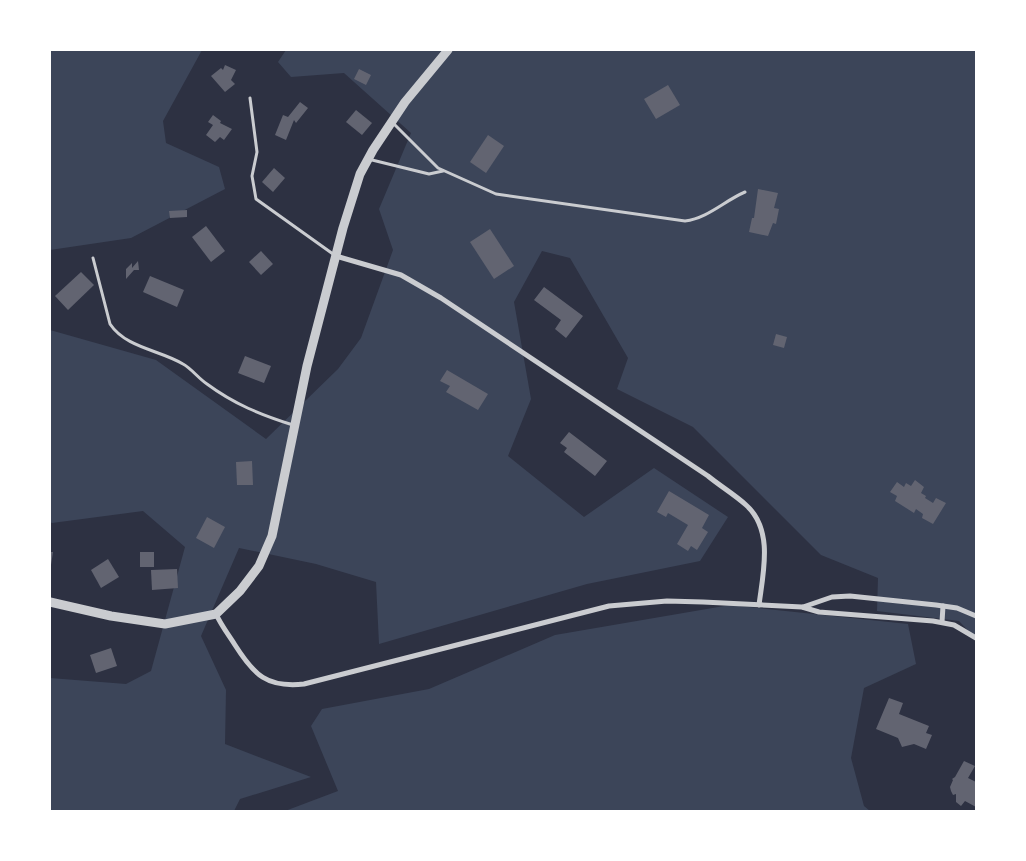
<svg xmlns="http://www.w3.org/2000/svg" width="1026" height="861" font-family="'Times New Roman',serif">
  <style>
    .green { fill: #3c4559 }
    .building { fill: #626471 }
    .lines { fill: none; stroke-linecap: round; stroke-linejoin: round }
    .service { stroke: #caccd0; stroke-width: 3 }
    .minor { stroke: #caccd0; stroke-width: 5 }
    .tertiary { stroke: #caccd0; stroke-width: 9 }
  </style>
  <rect width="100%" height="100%" fill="#2d3142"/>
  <!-- green -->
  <g class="green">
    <path d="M50,50H202L163,121L166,143L219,167L225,189L131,238L50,250Z"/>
    <path d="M286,50H976V639L959,621L877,611L878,578L821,555L693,427L617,389L628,358L570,258L542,251L514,302L531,399L508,456L584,517L654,468L728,517L700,561L587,584L379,644L376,582L316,564L239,548L201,636L226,690L225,744L311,777L240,799L234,811H50V678L126,684L151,671L185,547L143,511L52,523L50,522V330L156,360L266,439L338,369L361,338L393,250L379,209L411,133L344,73L291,77L278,62Z"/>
    <path d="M730,605L908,624L916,664L864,688L851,758L864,806L870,811H285L338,791L311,726L322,709L429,689L555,635Z"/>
  </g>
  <!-- building -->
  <g class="building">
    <path d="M225,65L236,70L231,80L235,84L225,92L211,76L221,68L223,70Z"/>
    <path d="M359,69L371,75L366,85L354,79Z"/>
    <path d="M668,85L680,105L656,119L644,99Z"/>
    <path d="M300,102L308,108L296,123L294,120L286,140L275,135L283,115L288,117Z"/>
    <path d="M356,110L372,123L362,135L346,122Z"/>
    <path d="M213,115L221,121L220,123L232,129L224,140L220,137L215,142L206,135L213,125L208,122Z"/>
    <path d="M488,135L504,146L486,173L470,162Z"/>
    <path d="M274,168L285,178L273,192L262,182Z"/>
    <path d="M758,189L778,193L774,208L779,209L776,224L773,223L768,236L749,232L752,218H754Z"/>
    <path d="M187,210V217L170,218L169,211Z"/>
    <path d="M206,226L225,251L211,262L192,237Z"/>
    <path d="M490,229L514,266L494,279L470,242Z"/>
    <path d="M261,251L273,264L261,275L249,262Z"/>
    <path d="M138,261L139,270H134L126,279V269L132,263V268Z"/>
    <path d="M81,272L94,285L68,310L55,296Z"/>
    <path d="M150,276L184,290L177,307L143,292Z"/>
    <path d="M544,287L583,316L566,338L555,329L561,320L534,300Z"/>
    <path d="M776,334L787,337L784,348L773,345Z"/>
    <path d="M245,356L271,366L264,383L238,373Z"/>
    <path d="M447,370L488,394L478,410L446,392L450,386L440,381Z"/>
    <path d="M569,432L607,461L595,476L564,452L567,448L560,443Z"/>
    <path d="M252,461L253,485H237L236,462Z"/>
    <path d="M915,480L924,487L921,493L926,496L925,498L933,503L936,498L946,503L933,524L922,518L923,514L916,509L914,513L895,501L897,496L890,492L897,482L904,487L906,483L911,486Z"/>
    <path d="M669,491L709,515L702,528L708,532L697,550L691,546L688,551L677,544L688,525L668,513L666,517L657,512Z"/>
    <path d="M207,517L225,527L214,548L196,538Z"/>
    <path d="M50,552H53L51,565H50Z"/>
    <rect x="140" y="552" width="14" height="15"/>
    <path d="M108,559L119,577L101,588L91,570Z"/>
    <path d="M177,569L178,588L152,590L151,570Z"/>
    <path d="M111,648L117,666L96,673L90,655Z"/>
    <path d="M889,698L903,703L899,714L929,726L926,733L932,735L926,749L914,744L902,747L898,738L876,729Z"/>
    <path d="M964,761L975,766L968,778L976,782V807L965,801L961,806L956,802V794L953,795L951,791L950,787L953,780L952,779L955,777Z"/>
  </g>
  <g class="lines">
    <!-- service -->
    <g class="service">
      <path d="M250,98L257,152L252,176L256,199L333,254"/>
      <path d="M392,122L438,168L496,194L685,221C708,218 724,201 745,192"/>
      <path d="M368,159L429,174L443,171"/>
      <path d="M93,258L110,324C126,348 160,350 183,364C192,369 198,378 207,384C234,404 261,415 293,425"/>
    </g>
    <!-- minor -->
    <g class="minor">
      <path d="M336,256L401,275L441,298L708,476C720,486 734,494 746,505C774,530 763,573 759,605"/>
      <path d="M803,607L832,597L850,596L936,605L957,608L976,616"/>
      <path d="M216,614C221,625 228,634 235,645C254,675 267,688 304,684L609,606L667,601L703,602L802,607L819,612L933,621L954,625L976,638"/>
      <path d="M942,622L943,606"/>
    </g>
    <!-- tertiary -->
    <path class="tertiary" d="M50,602L111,616L165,624L216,614L240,591L259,566L272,536L307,366L343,228L360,174L373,150L405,102L448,50"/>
  </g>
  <!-- border -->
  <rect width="1026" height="861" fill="none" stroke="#ffffff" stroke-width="102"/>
</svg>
